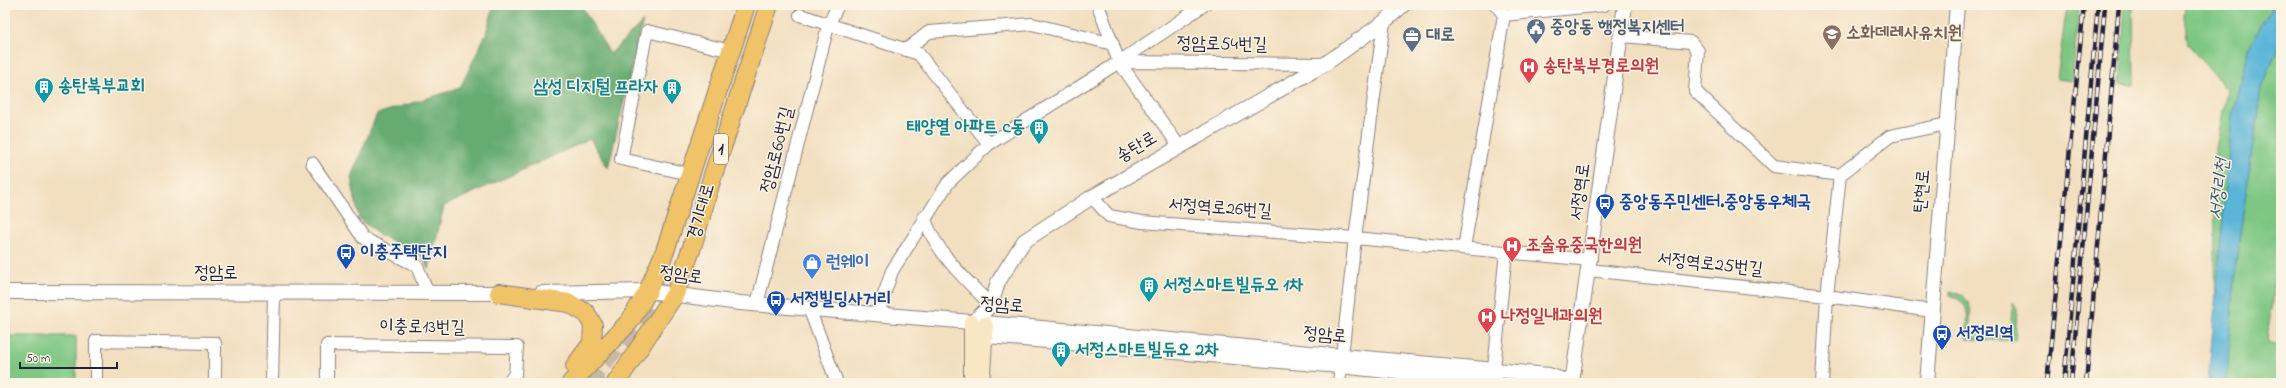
<svg xmlns="http://www.w3.org/2000/svg" width="2286" height="388" font-family="'Indie Flower','Poor Story',sans-serif">
	<rect width="100%" height="100%" fill="#fcf5e5"/>
	<filter id="ink" filterUnits="userSpaceOnUse"><feTurbulence type="fractalNoise" baseFrequency=".025" numOctaves="2"/><feDisplacementMap in="SourceGraphic" scale="8" xChannelSelector="R" yChannelSelector="G"/><feConvolveMatrix kernelMatrix="1 2 1 2 8 2 1 2 1" color-interpolation-filters="sRGB"/></filter>
	<filter id="wash" filterUnits="userSpaceOnUse"><feTurbulence type="fractalNoise" baseFrequency=".012" numOctaves="4" result="noise"/><feDisplacementMap in="SourceGraphic" scale="16" xChannelSelector="R" yChannelSelector="G"/><feGaussianBlur stdDeviation="0.9" result="paint"/><feColorMatrix in="noise" values="0 0 0 0 0 0 0 0 0 0 0 0 0 0 0 0 0 1.4 0 .05"/><feComposite in="paint" operator="in"/></filter>
	<g filter="url(#wash)">
		<rect width="100%" height="100%" fill="#f2dfc0"/>
		<path fill="#7ec783" stroke="#50745f" d="M2067,5H2079L2072,81L2057,79Z
			M2125,5H2133L2134,85L2120,84Z
			M2185,5H2281V168C2276,179 2282,202 2281,216C2279,258 2271,301 2267,343L2281,344V383H2214L2216,342L2214,159L2227,90L2188,45L2184,17Z
			M1950,291C1976,298 1970,311 1970,332L2009,336L2013,302L2017,308L2015,341L1966,339C1967,318 1973,304 1950,295Z
			M5,336H76V383H5Z
			M593,371H601L605,376L604,383H581Z"/>
		<path fill="#66ac71" stroke="#446756" d="M494,5H581L610,54L643,21L608,168L590,139L444,206L429,269L422,256L378,234L359,219L351,177L377,114L460,88L486,34Z"/>
		<path fill="#5ab5d8" stroke="#3e6c8a" d="M2273,5H2281V41L2261,89L2237,255L2226,383H2208L2232,116L2250,45Z"/>
	</g>
	<g filter="url(#ink)">
		<g fill="none" stroke-linecap="round" stroke-linejoin="round">
			<path stroke="#c8b9a5" stroke-width="18" stroke-dasharray="18 9" stroke-linecap="butt" d="M586,383L632,329L657,295L669,262"/>
			<g stroke="#8a807e" stroke-width="14">
				<path id="minor" d="M1098,5L1119,62
					M1496,5L1504,15
					M800,15L919,54L989,144
					M1622,36L1691,42L1698,51L1695,91L1774,166L1840,175L1890,136L1947,124
					M906,50L929,32L1032,24L1113,44
					M1179,146L1119,62L1325,64
					M312,163L363,238L417,266L428,294
					M690,174L621,159L647,31L731,51
					M1092,197L1109,216L1142,222L1355,238L1591,260
					M924,217C936,253 965,279 991,305
					M1464,248L1504,15L1604,5
					M1589,270L1827,296L1932,311
					M757,304L828,26L838,5
					M809,308L837,383
					M878,313L892,271L948,183L989,144L1119,62L1204,5
					M1493,378L1506,252
					M96,383V341L215,343V383
					M272,383L274,293
					M327,383V345L517,347L515,374L508,383
					M1339,383L1355,238L1384,22
					M1822,383L1827,296L1840,175"/>
			</g>
			<g stroke="#8a807e" stroke-width="16">
				<path id="tertiary" d="M5,292L509,293
					M541,293L648,291L740,303L1020,326L1549,375L1572,383
					M972,323L991,305L998,282L1024,241L1092,197L1325,64L1384,22L1403,5
					M975,335L1340,366L1497,383
					M1572,383L1625,5
					M1927,383L1957,5"/>
			</g>
			<g stroke="#8a807e" stroke-width="18">
				<path id="secondary" d="M972,323V383
					M982,373L985,325"/>
			</g>
			<g stroke="#8a807e" stroke-width="20">
				<path id="primary" d="M499,293L569,303L586,313L593,325L592,343L575,366
					M571,383L630,321L648,291L665,251L746,5
					M616,383L675,294L692,247L712,178L769,5"/>
			</g>
			<use href="#minor" stroke="#fff" stroke-width="12"/>
			<use href="#tertiary" stroke="#fff" stroke-width="14"/>
			<use href="#secondary" stroke="#f9e7c3" stroke-width="16"/>
			<use href="#primary" stroke="#f1c369" stroke-width="18"/>
			<g stroke="#22223b" stroke-width="4.5">
				<path id="rail" d="M2047,383L2084,5
					M2064,383L2098,5
					M2071,383L2105,5
					M2086,383L2119,5"/>
			</g>
			<use href="#rail" stroke="#fcf5e5" stroke-width="3" stroke-dasharray="9" stroke-linecap="butt"/>
		</g>
	</g>
	<defs>
		<g id="civic-pin" transform="scale(1)"><path d="M0 17L-7.5 6A9.5 9.5 0 1 1 7.5 6Z" fill="#5c6f8a" stroke="#fcf5e5"/><path d="M-.6-6.5H3V-4.5H.6V-3L4-1V1h2V6H-6V1h2V-1L-.6-3ZM-1.2 2.5V6h2.4V2.5Z" fill="#fff"/></g>
		<g id="school-pin" transform="scale(1)"><path d="M0 17L-7.5 6A9.5 9.5 0 1 1 7.5 6Z" fill="#8d6e63" stroke="#fcf5e5"/><path d="M0-5L7-2L0 1L-7-2ZM-4 1L0 2.5L4 1V4Q0 6-4 4Z" fill="#fff"/></g>
		<g id="office-pin" transform="scale(1)"><path d="M0 17L-7.5 6A9.5 9.5 0 1 1 7.5 6Z" fill="#5c6f8a" stroke="#fcf5e5"/><path d="M-6-3h4V-5.5h4V-3h4V5H-6ZM-1-4.5V-3h2v-1.5ZM-6 0V1H6V0Z" fill="#fff"/></g>
		<g id="hospital-pin" transform="scale(1)"><path d="M0 17L-7.5 6A9.5 9.5 0 1 1 7.5 6Z" fill="#e0444e" stroke="#fcf5e5"/><path d="M-5-5h3v3.5h4V-5h3V5h-3V1.5h-4V5h-3Z" fill="#fff"/></g>
		<g id="building-pin" transform="scale(1)"><path d="M0 17L-7.5 6A9.5 9.5 0 1 1 7.5 6Z" fill="#0f9aa8" stroke="#fcf5e5"/><path d="M-4-6H4V6H1V3H-1V6H-4ZM-2.5-4.3h1.7v1.8h-1.7ZM.8-4.3h1.7v1.8H.8ZM-2.5-1h1.7V.8h-1.7ZM.8-1h1.7V.8H.8Z" fill="#fff"/></g>
		<g id="bus-pin" transform="scale(1)"><path d="M0 17L-7.5 6A9.5 9.5 0 1 1 7.5 6Z" fill="#1a4fb4" stroke="#fcf5e5"/><path d="M-5-6H5V4H4V6H2V4H-2V6H-4V4H-5ZM-3.5-4V0h7V-4ZM-3.5 1.2v1.5H-2V1.2ZM2 1.2v1.5H3.5V1.2Z" fill="#fff"/></g>
		<g id="shop-pin" transform="scale(1)"><path d="M0 17L-7.5 6A9.5 9.5 0 1 1 7.5 6Z" fill="#3f7fe0" stroke="#fcf5e5"/><path d="M-5-2.5h2.3a2.7 3.5 0 0 1 5.4 0H5L5.5 6h-11ZM-1.5-2.5h3a1.5 2.3 0 0 0-3 0Z" fill="#fff"/></g>
	</defs>
	<g fill-rule="evenodd">
		<use href="#civic-pin" x="1536" y="28"/>
		<use href="#school-pin" x="1832" y="34"/>
		<use href="#office-pin" x="1412" y="36"/>
		<use href="#hospital-pin" x="1529" y="67"/>
		<use href="#building-pin" x="44" y="87"/>
		<use href="#building-pin" x="672" y="88"/>
		<use href="#building-pin" x="1039" y="128"/>
		<use href="#bus-pin" x="1605" y="203"/>
		<use href="#hospital-pin" x="1512" y="246"/>
		<use href="#bus-pin" x="346" y="253"/>
		<use href="#shop-pin" x="812" y="263"/>
		<use href="#building-pin" x="1149" y="286"/>
		<use href="#bus-pin" x="776" y="300"/>
		<use href="#hospital-pin" x="1487" y="317"/>
		<use href="#bus-pin" x="1942" y="334"/>
		<use href="#building-pin" x="1061" y="351"/>
	</g>
	<g text-anchor="middle" dominant-baseline="central" stroke-width="3" stroke-linejoin="round" paint-order="stroke">
		<rect fill="#fcf5e5" stroke="#63616e" stroke-width="1" x="714" y="134" width="14" height="30" rx="3"/>
		<g font-size="17" font-weight="bold" fill="#22223b">
			<text x="721" y="149">1</text>
		</g>
		<g font-size="18" font-weight="bold" fill="#4e5e75" stroke="#fcf5e5" text-anchor="start">
			<text x="1550" y="28">중앙동 행정복지센터</text>
			<text x="1426" y="36">대로</text>
		</g>
		<g font-size="18" font-weight="bold" fill="#785e54" stroke="#fcf5e5" text-anchor="start">
			<text x="1846" y="34">소화데레사유치원</text>
		</g>
		<g font-size="18" fill="#22223b" stroke="#fcf5e5">
			<text transform="translate(1222 45) rotate(1)">정암로54번길</text>
			<text transform="translate(1137 148) rotate(-30)">송탄로</text>
			<text transform="translate(778 150) rotate(-76)">정암로60번길</text>
			<text transform="translate(1923 191) rotate(-85)">탄현로</text>
			<text transform="translate(1581 192) rotate(-82)">서정역로</text>
			<text transform="translate(1220 209) rotate(4)">서정역로26번길</text>
			<text transform="translate(702 212) rotate(-74)">경기대로</text>
			<text transform="translate(1710 265) rotate(6)">서정역로25번길</text>
			<text x="216" y="274">정암로</text>
			<text transform="translate(681 276) rotate(8)">정암로</text>
			<text transform="translate(1002 306) rotate(4)">정암로</text>
			<text transform="translate(422 328) rotate(1)">이충로13번길</text>
			<text transform="translate(1325 336) rotate(5)">정암로</text>
		</g>
		<g font-size="18" font-weight="bold" fill="#be3a42" stroke="#fcf5e5" text-anchor="start">
			<text x="1543" y="67">송탄북부경로의원</text>
			<text x="1526" y="246">조술유중국한의원</text>
			<text x="1501" y="317">나정일내과의원</text>
		</g>
		<g font-size="18" font-weight="bold" fill="#0d838f" stroke="#fcf5e5" text-anchor="start">
			<text x="58" y="87">송탄북부교회</text>
			<text x="658" y="88" text-anchor="end">삼성 디지털 프라자</text>
			<text x="1025" y="128" text-anchor="end">태양열 아파트 c동</text>
			<text x="1163" y="286">서정스마트빌듀오 1차</text>
			<text x="1075" y="351">서정스마트빌듀오 2차</text>
		</g>
		<g font-size="18" font-weight="bold" fill="#164399" stroke="#fcf5e5" text-anchor="start">
			<text x="1619" y="203">중앙동주민센터.중앙동우체국</text>
			<text x="360" y="253">이충주택단지</text>
			<text x="790" y="300">서정빌딩사거리</text>
			<text x="1956" y="334">서정리역</text>
		</g>
		<g font-size="18" font-weight="bold" fill="#366cbe" stroke="#fcf5e5" text-anchor="start">
			<text x="826" y="263">런웨이</text>
		</g>
		<g font-size="19" font-style="italic" fill="#365572" stroke="#fcf5e5">
			<text transform="translate(2220 189) rotate(-83)">서정리천</text>
		</g>
	</g>
	<rect width="2286" height="388" fill="none" stroke="#fcf5e5" stroke-width="20"/>
	<path d="M20 362v6h97v-6" fill="none" stroke="#22223b" stroke-width="2"/>
	<text x="26" y="362" font-size="12" fill="#22223b" stroke="#fcf5e5" stroke-width="3" paint-order="stroke">50 m</text>
</svg>
